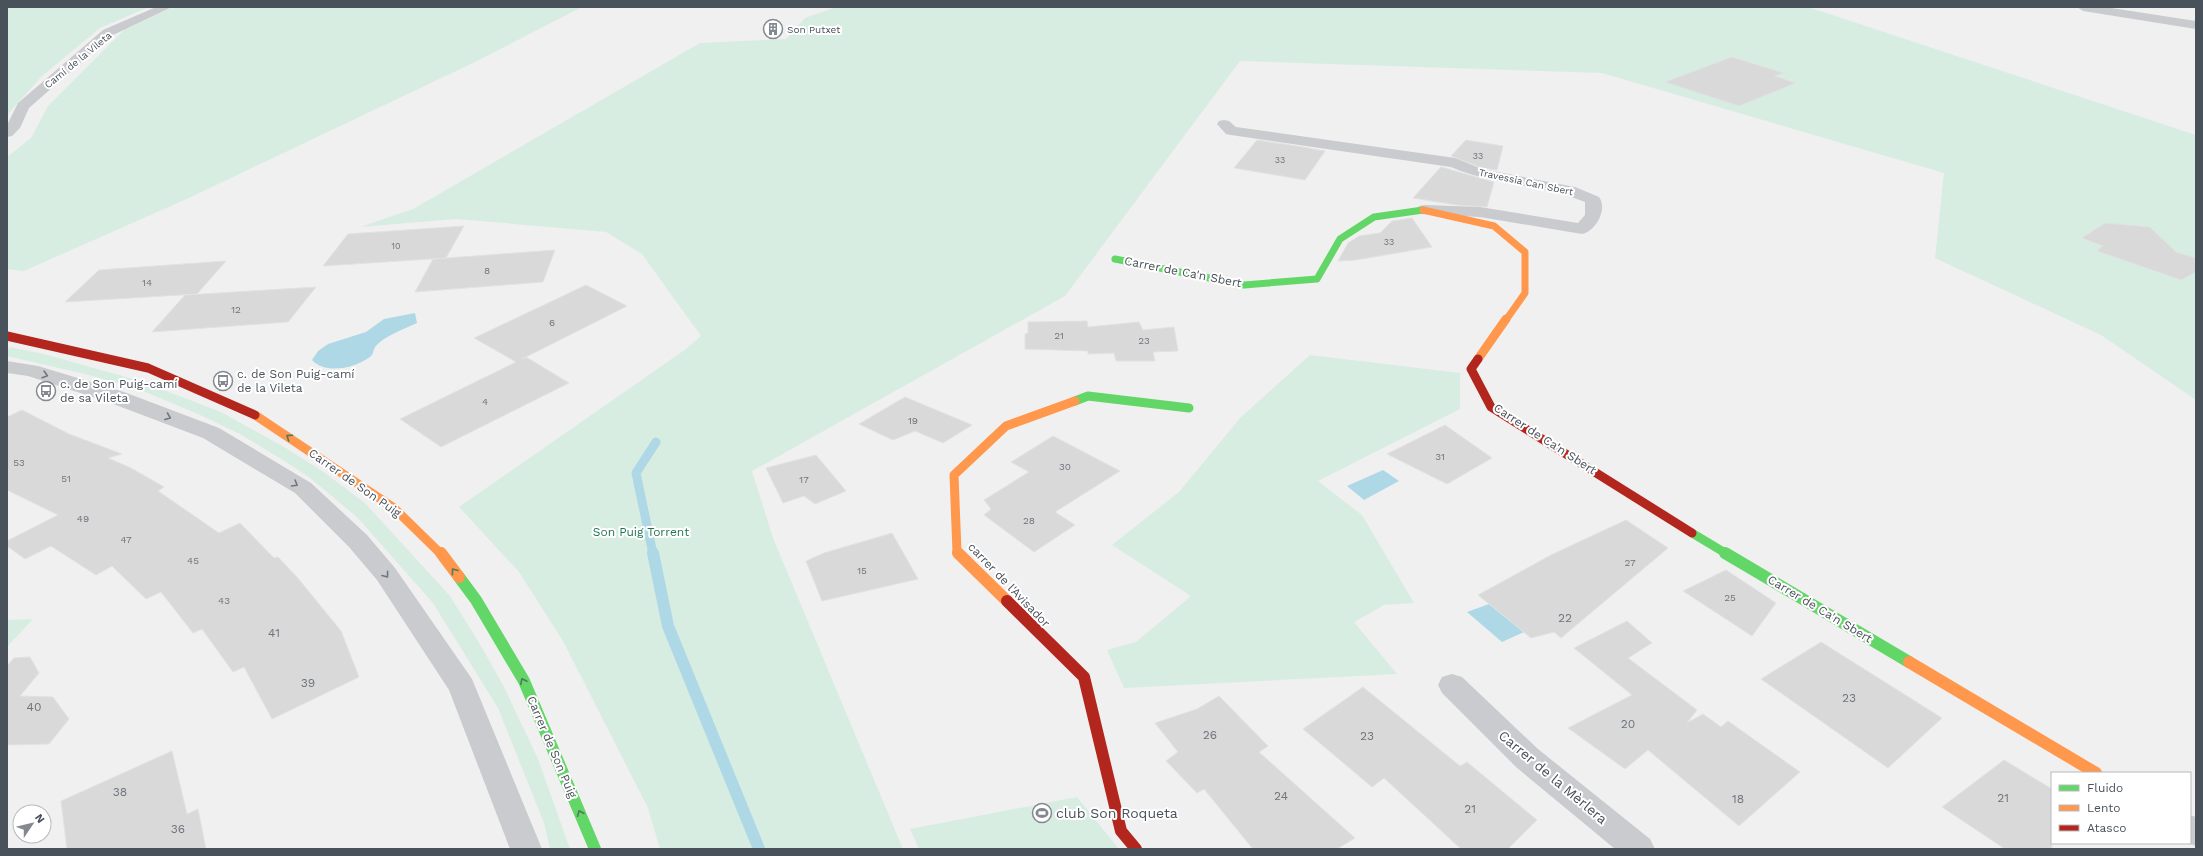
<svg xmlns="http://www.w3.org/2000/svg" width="2203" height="856" font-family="'Work Sans',sans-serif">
	<rect width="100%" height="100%" fill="#f0f0f0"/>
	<path fill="#d7ede1" d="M7,7H149L100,28L42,76L7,115Z
		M173,7H582L475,62L191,197L24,271L7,269V157L31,138L48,106L124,30Z
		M836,7H1808L2196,135V400L2101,335L1935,258L1944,173L1602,73L1240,61L1065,296L752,471L773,538L903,849H660L648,808L563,641L519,572L459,507L686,349L701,336L642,254L606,232L457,219L360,227L413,209L700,43L786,39L805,18Z
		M9,347L44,354L140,381L221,412L286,448L325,473L365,503L450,596L481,646L504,687L538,759L570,849H550L544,823L498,708L433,603L357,517L310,478L286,462L240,434L198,414L138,389L85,374L7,356Z
		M1310,355L1460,373V409L1318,481L1362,515L1414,603L1384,605L1354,622L1397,674L1124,688L1107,650L1136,642L1191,596L1112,545L1179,492L1240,418Z
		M33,619L7,647V620Z
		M1077,797L1119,849H919L910,829Z"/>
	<path fill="#afd8e7" d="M415,313L417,323C406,328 383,337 376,346C373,349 374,354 370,357C355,368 326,375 312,360L318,351L328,344L366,332L384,319Z
		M1383,470L1399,481L1364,500L1347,486Z
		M1489,604L1524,632L1502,642L1467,612Z"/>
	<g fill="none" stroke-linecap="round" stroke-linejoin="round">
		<path stroke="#afd8e7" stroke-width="9" d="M653,554L636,473L656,442"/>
		<path stroke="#afd8e7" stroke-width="12" d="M653,553L668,626L759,849"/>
	</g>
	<path fill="#d9d9da" stroke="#e1e2e3" d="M1732,57L1784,73L1775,76L1796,83L1739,106L1665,82Z
		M1257,140L1297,146L1325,151L1305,180L1234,168Z
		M1466,140L1503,146L1497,170L1482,168L1451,156Z
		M1441,167L1494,182L1487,207L1457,205L1413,198Z
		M1412,218L1432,247L1356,260L1338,261L1348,243L1359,236L1380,233L1392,221Z
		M2105,223L2150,227L2176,252L2196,258V272L2181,280L2097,251L2103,246L2082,238Z
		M464,226L446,258L323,266L348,234Z
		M555,250L543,282L415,292L433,259Z
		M226,261L197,294L65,302L99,270Z
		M586,285L627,306L522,359L526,357L569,383L441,447L400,419L516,362L474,338Z
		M316,287L288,322L152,332L185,295Z
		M1087,321L1088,327L1139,322L1143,330L1174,327L1178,351L1153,352L1155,361H1116L1114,353L1088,354V351L1025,349V334L1028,333V322Z
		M905,397L972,425L943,443L915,431L893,440L859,424Z
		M22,410L69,434L122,454L108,458L131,468L164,487L158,491L219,533L240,523L274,558L278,557L297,577L341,631L359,677L272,719L244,667L233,672L202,629L193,633L161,592L146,599L112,566L96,575L51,546L25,559L7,546V541L58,515L7,490V417Z
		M1445,425L1492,458L1447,484L1387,454Z
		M1053,436L1120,471L1055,512L1075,525L1034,552L984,515L991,509L984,500L1029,472L1011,462Z
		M816,455L846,491L815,504L804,496L783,503L766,468Z
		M1626,520L1668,548L1561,638L1554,632L1531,638L1478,595L1551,555Z
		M892,533L918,579L822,601L806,561L824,553Z
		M1726,570L1776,603L1752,636L1683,591Z
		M1627,621L1652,643L1628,658L1697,710L1687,723L1703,714L1721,727L1728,721L1800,772L1739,826L1648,750L1625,769L1568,728L1632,695L1574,648Z
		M1821,642L1942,718L1888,768L1761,679Z
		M30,657L39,673L20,696L53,697L69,719L49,744L7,745V666L14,658Z
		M1363,687L1460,766L1467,762L1537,820L1508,849H1461L1384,778L1372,787L1303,729Z
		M1219,696L1268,746L1259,752L1355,838L1337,849H1253L1204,789L1197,793L1166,761L1178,752L1155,723L1197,709Z
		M172,751L187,814L198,809L206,849H67L61,801Z
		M2004,760L2052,789V849H2005L1942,807Z"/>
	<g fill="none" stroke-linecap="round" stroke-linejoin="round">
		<path fill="#cacbce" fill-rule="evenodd" d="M156,7H172L111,36L29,108L20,128L12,136L7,137V125L18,103L103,30Z
			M2077,7H2105L2196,21V29L2083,11Z
			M1224,120L1229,121L1236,127L1455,158L1482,169L1575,187L1599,197C1608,209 1596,231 1582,234L1480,217L1419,214L1417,210L1419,206L1425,205L1480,207L1578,223L1585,215V202C1542,184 1494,186 1451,167L1231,135L1226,134L1217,124L1219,121Z
			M7,361L38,366L124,392L219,428L311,483L367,535L395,568L472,679L542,849H510L449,690L377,580L349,547L295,493L203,438L108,402L28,376L7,373Z
			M1452,674L1462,677L1538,749L1650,839L1655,849H1615L1516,767L1442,693L1438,685L1442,677Z
			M2190,815L2196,817V846L2188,843H2190Z"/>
		<path stroke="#63d668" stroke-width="7" d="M1115,259L1244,285L1317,279L1340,239L1374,217L1423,210"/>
		<path stroke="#63d668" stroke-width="9" d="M1075,401L1088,396L1189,408
			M1692,533L1727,554"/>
		<path stroke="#63d668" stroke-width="12" d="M1725,553L1909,662
			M459,577L476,600L524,681L595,849"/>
		<path stroke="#ff974d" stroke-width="7" d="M1423,210L1494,226L1525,252V293L1506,320"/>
		<path stroke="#ff974d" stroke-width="9" d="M1478,359L1506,319
			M255,415L394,508L441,554
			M959,554L957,552L954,475L1006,426L1075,401"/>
		<path stroke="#ff974d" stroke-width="12" d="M441,553L459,577
			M958,553L1007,601
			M1909,662L2096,773"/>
		<path stroke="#b3261e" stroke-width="9" d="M7,336L148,368L255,415
			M1478,359L1471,369L1491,407L1692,533"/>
		<path stroke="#b3261e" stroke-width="12" d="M1007,601L1084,677L1121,831L1136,849"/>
	</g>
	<defs><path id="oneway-chevron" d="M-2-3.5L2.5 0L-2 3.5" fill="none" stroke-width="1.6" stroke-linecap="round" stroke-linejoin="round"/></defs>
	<g stroke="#70767d">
		<use href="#oneway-chevron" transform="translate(45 375) rotate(17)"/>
		<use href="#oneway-chevron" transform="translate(168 417) rotate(21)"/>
		<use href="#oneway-chevron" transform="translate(295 484) rotate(31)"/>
		<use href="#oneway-chevron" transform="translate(386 575) rotate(53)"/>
	</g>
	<g stroke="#51795e">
		<use href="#oneway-chevron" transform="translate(289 437) rotate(-146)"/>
		<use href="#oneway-chevron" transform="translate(454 571) rotate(-127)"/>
		<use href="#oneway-chevron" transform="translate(523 681) rotate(-117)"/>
		<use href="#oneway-chevron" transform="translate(580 813) rotate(-113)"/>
	</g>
	<defs>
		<g id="building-ring" transform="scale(1)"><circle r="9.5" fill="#fff" stroke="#83898e" stroke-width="1.5"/><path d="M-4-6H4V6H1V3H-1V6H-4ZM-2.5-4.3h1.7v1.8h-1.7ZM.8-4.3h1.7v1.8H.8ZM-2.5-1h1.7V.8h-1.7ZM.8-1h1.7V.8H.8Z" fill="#83898e"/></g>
		<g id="bus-ring" transform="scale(1)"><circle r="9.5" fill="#fff" stroke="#83898e" stroke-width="1.5"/><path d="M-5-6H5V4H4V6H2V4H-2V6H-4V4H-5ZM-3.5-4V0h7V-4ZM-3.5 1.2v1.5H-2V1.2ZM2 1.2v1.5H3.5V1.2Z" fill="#83898e"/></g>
		<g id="stadium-ring" transform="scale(1)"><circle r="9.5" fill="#fff" stroke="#83898e" stroke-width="1.5"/><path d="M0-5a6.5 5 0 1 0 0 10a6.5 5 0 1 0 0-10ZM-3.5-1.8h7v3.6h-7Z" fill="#83898e"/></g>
	</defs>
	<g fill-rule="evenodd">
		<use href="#building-ring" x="773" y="29"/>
		<use href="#bus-ring" x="223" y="381"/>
		<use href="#bus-ring" x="46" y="391"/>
		<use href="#stadium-ring" x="1042" y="813"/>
	</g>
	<g text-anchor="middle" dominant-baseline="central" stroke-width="4" stroke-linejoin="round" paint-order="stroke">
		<g font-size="9" fill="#6e747b">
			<text x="1478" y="156">33</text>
			<text x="1280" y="160">33</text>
			<text x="1389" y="242">33</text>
			<text x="396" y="246">10</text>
		</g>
		<g font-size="10" fill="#49515a" stroke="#fff" text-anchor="start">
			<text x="787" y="29">Son Putxet</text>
		</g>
		<g font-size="10" fill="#49515a" stroke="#fff">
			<text transform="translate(78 60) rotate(-39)">Camí de la Vileta</text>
			<text transform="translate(1526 182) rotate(12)">Travessia Can Sbert</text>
		</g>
		<g font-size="10" fill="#6e747b">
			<text x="487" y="270">8</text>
			<text x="147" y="282">14</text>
			<text x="236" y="309">12</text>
			<text x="552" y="322">6</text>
			<text x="1059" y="335">21</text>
			<text x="1144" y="340">23</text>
			<text x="485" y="401">4</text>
			<text x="913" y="420">19</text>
			<text x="1440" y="456">31</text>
			<text x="19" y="462">53</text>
			<text x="1065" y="466">30</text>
			<text x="66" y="478">51</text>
			<text x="804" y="479">17</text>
			<text x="83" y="518">49</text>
			<text x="1029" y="520">28</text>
			<text x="126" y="539">47</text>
			<text x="193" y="560">45</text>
			<text x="1630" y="562">27</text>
			<text x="862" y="570">15</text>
			<text x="1730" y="597">25</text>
			<text x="224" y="600">43</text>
		</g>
		<g font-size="12" fill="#49515a" stroke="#fff">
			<text transform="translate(1183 272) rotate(11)">Carrer de Ca'n Sbert</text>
			<text transform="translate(1545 439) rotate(33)">Carrer de Ca'n Sbert</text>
			<text transform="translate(355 483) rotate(35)">Carrer de Son Puig</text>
			<text transform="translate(1009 585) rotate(46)">carrer de l'Avisador</text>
			<text transform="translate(1820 609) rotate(31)">Carrer de Ca'n Sbert</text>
			<text transform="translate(552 747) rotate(67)">Carrer de Son Puig</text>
		</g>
		<g font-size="12" fill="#49515a" stroke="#fff" text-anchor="start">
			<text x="237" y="374">c. de Son Puig-camí<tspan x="237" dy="14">de la Vileta</tspan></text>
			<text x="60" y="384">c. de Son Puig-camí<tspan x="60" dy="14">de sa Vileta</tspan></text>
		</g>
		<g font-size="12" fill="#207550" stroke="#fff">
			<text x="641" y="532">Son Puig Torrent</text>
		</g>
		<g font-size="12" fill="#6e747b">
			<text x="1565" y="618">22</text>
			<text x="274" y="633">41</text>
			<text x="308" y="683">39</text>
			<text x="1849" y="698">23</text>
			<text x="34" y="707">40</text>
			<text x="1628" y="724">20</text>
			<text x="1210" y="735">26</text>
			<text x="1367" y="736">23</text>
			<text x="120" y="792">38</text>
			<text x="1281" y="796">24</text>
			<text x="2003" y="798">21</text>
			<text x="1738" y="799">18</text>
			<text x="1470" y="809">21</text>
			<text x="178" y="829">36</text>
		</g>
		<g font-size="14" fill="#49515a" stroke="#fff">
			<text transform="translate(1553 777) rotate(40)">Carrer de la Mèrlera</text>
		</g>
		<g font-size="14" fill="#49515a" stroke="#fff" text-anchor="start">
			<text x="1056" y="813">club Son Roqueta</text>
		</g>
	</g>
	<rect width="2203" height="856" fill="none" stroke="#49515a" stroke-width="16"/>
	<rect x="2051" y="772" width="140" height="72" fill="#ffffff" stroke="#b6b9bd"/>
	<rect x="2059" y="785" width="20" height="6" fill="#63d668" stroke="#b6b9bd"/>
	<text x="2087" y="792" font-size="12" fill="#49515a">Fluido</text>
	<rect x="2059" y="805" width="20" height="6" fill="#ff974d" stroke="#b6b9bd"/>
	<text x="2087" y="812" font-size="12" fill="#49515a">Lento</text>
	<rect x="2059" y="825" width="20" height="6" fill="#b3261e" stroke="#b6b9bd"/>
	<text x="2087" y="832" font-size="12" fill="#49515a">Atasco</text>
	<g transform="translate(32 824) rotate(55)"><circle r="19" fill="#ffffff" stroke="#b6b9bd"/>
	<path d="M0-3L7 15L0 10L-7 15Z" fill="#83898e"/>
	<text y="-6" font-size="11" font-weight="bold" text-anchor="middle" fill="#49515a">N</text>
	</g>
</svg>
